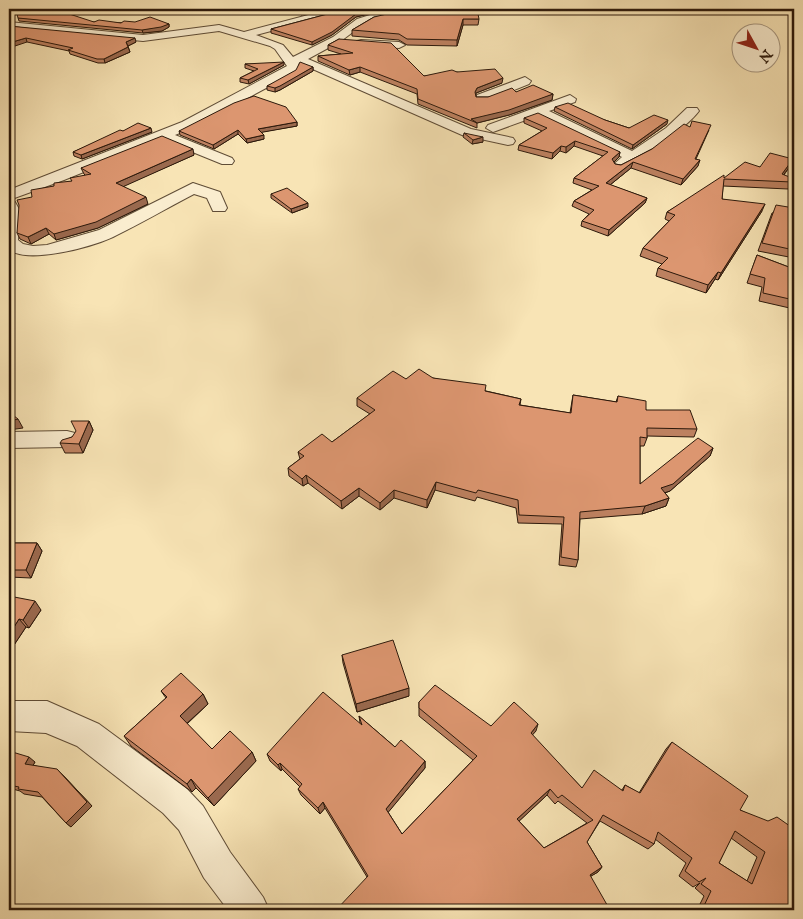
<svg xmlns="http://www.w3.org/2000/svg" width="803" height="919" font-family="'IM FELL English',serif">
	<rect width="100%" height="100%" fill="#f8e4b5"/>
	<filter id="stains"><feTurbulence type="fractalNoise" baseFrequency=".004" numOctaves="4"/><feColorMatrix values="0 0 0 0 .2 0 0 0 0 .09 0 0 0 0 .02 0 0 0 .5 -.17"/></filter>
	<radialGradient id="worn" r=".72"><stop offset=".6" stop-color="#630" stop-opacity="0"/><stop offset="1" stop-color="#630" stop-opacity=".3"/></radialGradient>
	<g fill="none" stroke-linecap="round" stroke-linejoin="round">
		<g stroke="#5f4c36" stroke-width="2">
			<path id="minor" d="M331,9H339L340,11L339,13L256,35L283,45L293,57L333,37L357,19L383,11L426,9L421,12L384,17L365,23L341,41L308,59L471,129L513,138L515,141L513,144L508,145L462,135L299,63L296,72L192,128L175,135L232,158L234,161L232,164H222L163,140L64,180L9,200V190L182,122L287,66L275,49L270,46L219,31L143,41L9,28V22L143,35L219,25L244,32Z
				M361,40L399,42L405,45L399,48L357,45L355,43L357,41Z
				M525,77L531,81L529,84L487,101H477L476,98L477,95Z
				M570,95L576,99L575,102L549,111L632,151L666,128L687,108H697L699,111C688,126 637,165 620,169L615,168L613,165L622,157L537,116L493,132L486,128L488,125Z
				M193,183L220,192L227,208L225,211H213L207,198L194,194C167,208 140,224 113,237C91,247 30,264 9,250V200L15,202L20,211L18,240L23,244L33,246L47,245L99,230Z
				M67,431L75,433L79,439L75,445L67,447L9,448V432Z
				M9,701H47L99,724L187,789L203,806L230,852L263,897L269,910H228L204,878L179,830L163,813L77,746L46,733L9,731Z"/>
		</g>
		<use href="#minor" fill="#faedcf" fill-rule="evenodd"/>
	</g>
	<path fill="#bd8160" stroke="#2c190b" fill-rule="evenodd" d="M340,9H389L356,17L332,35L312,45L271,33V29L339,11L340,10Z
		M374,17L479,19L478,25H463L457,46L407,45L399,40L352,36V30Z
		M18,18L94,22L169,24V27L162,31L143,33L19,21Z
		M9,26L136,42L128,46L130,52L105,63H98L70,54L69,51L27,42Z
		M339,39L424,76L457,72L502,83L476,93V97H488L516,92L553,94L552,100L509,115L477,123V128L418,104L417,94L360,72L350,75L318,61V56L341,54L328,50V45Z
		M245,64L284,65L249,84L240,82V78L254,71L245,68Z
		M313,67V71L280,90L275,92L267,90V86Z
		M555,107L605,120L629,128L667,124L632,149L554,111Z
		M524,118L620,152L619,157L614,162L615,164L621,165L652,149L690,127L709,130L696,159L698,166L681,185L631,168L610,185L647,198L645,203L608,236L581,226L582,221L589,214L572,206L574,201L592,190L573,183L574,178L603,156L574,146L566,153L560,151L552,159L518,150L519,145L542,131L524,123Z
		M297,122V126L261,132L264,139L247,143L238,134L214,149L180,135L179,131Z
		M123,131L152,132L82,159L74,156L73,152Z
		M464,133L483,142L472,144L463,137Z
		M194,155L123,186L148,204L98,228L56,240L49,234L31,244L20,239L17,233L32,197L54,186L72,181L85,175L84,174L81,168Z
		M793,159L790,166L784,175L792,182L788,189L723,186L722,199L762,211L718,280L715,279L706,293L656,276L658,268L662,264L640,256L643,248L669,221L665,219L667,212L724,178L760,167Z
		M271,194L308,207L292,213L271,198Z
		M794,208V258L758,251L772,213Z
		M757,255L794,269V309L759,301L762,287L747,283Z
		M433,378L486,391L521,399L520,405L570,413L573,395L616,402L618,396L646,410L697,429L694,437L647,436V438L644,446H640V484L713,448L710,456L670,491L665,493L669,498L666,506L642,514L580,519L578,560L576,567L559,565L562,524L518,523L516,508L477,497L475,501L435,490L427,508L394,498L380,510L359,496L342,509L308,483L303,486L289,476L288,468L300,459L298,452L332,442L370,414L357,406V398L406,379Z
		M89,421L93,430L83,453H65L60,443L72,437Z
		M9,543H37L42,551L31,578L9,577Z
		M9,596L41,610L29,628L26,627L10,651L9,650Z
		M342,655L409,696L357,712L343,663Z
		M161,691L203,694L208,704L187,724L212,749L252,752L256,761L214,806L196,788L192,792L131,746L124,736L166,698Z
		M419,702L491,726L536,731L532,735L582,788L622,790L625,785L639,793L666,749L672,742L740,810L793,836L792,910H697L704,896L695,888L700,883L693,887L679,876L686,863L655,839L654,844L648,849L600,821L587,842L602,867L598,872L591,876L367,877L325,808L320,814L301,795L298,789L300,787L282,769L281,771L270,761L267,754L360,723L359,716L395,747L425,761V768L388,812L402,834L473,760L419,716ZM547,795L555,804L558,801L587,823L544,848L519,821ZM731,838L757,857L747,881L719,863Z
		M9,752L35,762L33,765L62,774L92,806L71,827L66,823L42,797L24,794L20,791L9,788Z"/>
	<path fill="#9a694e" stroke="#2c190b" d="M311,9H325L301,15V11Z
		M376,9H389L356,17L332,35L312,45V42L356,14Z
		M463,19V25L457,46V40Z
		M169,24V27L162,31L143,33L142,30Z
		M26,38L27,42L9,48V43Z
		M135,38L136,42L128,46L126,42Z
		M128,47L130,52L105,63L104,59Z
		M284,62V65L249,84L248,80Z
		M313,67V71L280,90L275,92V88Z
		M360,67V72L350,75L349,70Z
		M503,78L502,83L476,93L474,97L475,92L477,88Z
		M553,94L552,100L509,115L477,123L471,119Z
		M668,120L667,124L632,149L633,145Z
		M297,122V126L258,133V129Z
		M151,128L152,132L82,159L81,155Z
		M238,130V134L214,149L213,145Z
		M264,135V139L247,143L246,139Z
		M483,137V142L472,144L473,140Z
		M575,141L574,146L566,153V147Z
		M561,146L560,151L552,159L553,153Z
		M193,149L194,155L118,189L116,183Z
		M620,152L619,157L611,165L612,159Z
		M793,159L790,166L779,181L782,174Z
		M700,160L698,166L681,185L683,179Z
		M633,162L631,168L605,189L606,183Z
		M146,197L148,204L98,228L56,240L54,234Z
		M647,198L645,203L608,236L609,230Z
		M308,203V207L292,213L291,209Z
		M765,204L762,211L718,280L721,273Z
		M46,228L49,234L31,244L28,237Z
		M718,272L715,279L706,293L708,285Z
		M18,419L23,428L9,430V421Z
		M89,421L93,430L83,453L79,444Z
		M713,448L710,456L670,491L658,495L661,488Z
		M306,475L308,483L303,486L302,479Z
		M436,482L435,490L427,508V500Z
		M359,488V496L342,509L341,501Z
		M394,490V498L380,510V503Z
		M669,498L666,506L642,514L645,506Z
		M37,543L42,551L31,578L26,570Z
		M35,601L41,610L29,628L23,620Z
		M19,619L26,627L10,651L9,649V635Z
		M409,688V696L357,712L356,704Z
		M203,694L208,704L185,725L180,716Z
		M538,724L536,731L528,740L531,733Z
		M252,752L256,761L214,806L208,798Z
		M29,757L35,762L31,769L25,764Z
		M425,761V768L386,815V809Z
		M280,763L282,769L281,771L278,765Z
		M57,769L92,806L71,827L66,823Z
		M191,779L196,788L192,792L187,784Z
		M550,789L547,795L515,825L517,819Z
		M323,802L325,808L320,814L318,808Z
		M602,867L598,872L586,879L590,875Z"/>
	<path fill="#dc9670" stroke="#2c190b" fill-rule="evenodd" d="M21,9H54L94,22L99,20L121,23L124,21L135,22L150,17L169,24L161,27L142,30L18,18L16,10Z
		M301,9H311L301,11Z
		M341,9H376L356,14L332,32L312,42L271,29L339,11Z
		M419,9H477L479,19H463L457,40L407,39L399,34L352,30L374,17L391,13Z
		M9,26L135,38L126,42L128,47L104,59H97L68,50L73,48L26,38L9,43Z
		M339,39L391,43L424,76L452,70L457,72L495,69L503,78L477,88L475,92L476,97H488L512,88L516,92L533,85L553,94L509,110L471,119L477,123L418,99L417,89L360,67L349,70L318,56L353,53L328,45Z
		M284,62L248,80L240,78L258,69L245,64Z
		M300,62L313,67L280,86L275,88L267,86L296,70Z
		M254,96L286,107L297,122L258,129L264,135L246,139L238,130L213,145L179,131L234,103Z
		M568,103L605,120L629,128L654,115L668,120L633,145L555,107Z
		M538,113L620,152L612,159L615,164L621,165L652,149L684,124L690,127L692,121L711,125L695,159L700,160L683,179L633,162L606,183L647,198L609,230L582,221L594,210L574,201L599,186L574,178L608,152L575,141L566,147L561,146L553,153L519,145L547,128L524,118Z
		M138,123L151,128L81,155L73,152L120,130L123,131Z
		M464,133L483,137L473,140Z
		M162,136L193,149L116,183L146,197L96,222L54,234L46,228L28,237L17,233L19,205L17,200L32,197L31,190L54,186V183L72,181L70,178L91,174L81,168Z
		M770,153L793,159L782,174L792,178V182L724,179L722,199L765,204L721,273L718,272L708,285L658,268L668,258L643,248L675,215L667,212L724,175V178L745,162L760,167Z
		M287,188L308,203L291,209L271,194Z
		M776,205L794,208V250L762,243Z
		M757,255L794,269V300L763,293L765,278L750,274Z
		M419,369L433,378L486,385L485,391L521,399L519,405L571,413L573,395L617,402L618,396L646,401V410H690L697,429L647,428V438L640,437V484L698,438L713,448L673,484L661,488L669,498L645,506L580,512L578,560L561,557L564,517L519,515L518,500L478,490L476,493L436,482L427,500L394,490L380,503L359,488L341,501L306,475L302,479L288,468L304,456L298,452L322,434L332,442L375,410L357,398L393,371L406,379Z
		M9,412L18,419L9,421Z
		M71,421H89L79,444L60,443L62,440L72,437L76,431Z
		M9,543H37L26,570H9Z
		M9,596L35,601L23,620L19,619L9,635Z
		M393,640L409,688L356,704L342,655Z
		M181,673L203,694L180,716L212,749L230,731L252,752L208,798L191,779L187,784L124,736L167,697L161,691Z
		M435,685L491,726L514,702L538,724L531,733L582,788L594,770L623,791L625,785L640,793L672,742L748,796L740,810L768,821L777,817L794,829V833L793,836L794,837V905L792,910H749L744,906L742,910H702L711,891L701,884L706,878L699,882L685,871L692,858L658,832L654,844L603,815L587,842L602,867L590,875L610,910H336L368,876L323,802L318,808L298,789L302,784L280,763L278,765L267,754L323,692L362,725L359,716L395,747L401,740L425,761L386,809L402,834L477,756L419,708V702ZM550,789L558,798L562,795L593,820L544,848L517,819ZM735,831L765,852L752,884L719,863Z
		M9,751L29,757L25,764L57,769L87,802L66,823L38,792L18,789L19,787L9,785Z"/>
	<rect width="803" height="919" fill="none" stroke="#f8e4b5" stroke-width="30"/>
	<rect x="10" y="10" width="783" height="899" fill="none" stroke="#2c190b" stroke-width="2.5"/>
	<rect x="15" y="15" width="773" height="889" fill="none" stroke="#2c190b"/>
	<g transform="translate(756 48) rotate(130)"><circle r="24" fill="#faedcf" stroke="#a89881"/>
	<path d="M0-4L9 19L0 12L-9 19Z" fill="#8f2418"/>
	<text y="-8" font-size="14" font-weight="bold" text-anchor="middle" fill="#2c190b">N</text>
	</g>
	<rect width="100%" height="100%" filter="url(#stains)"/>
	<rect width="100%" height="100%" fill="url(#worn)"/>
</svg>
